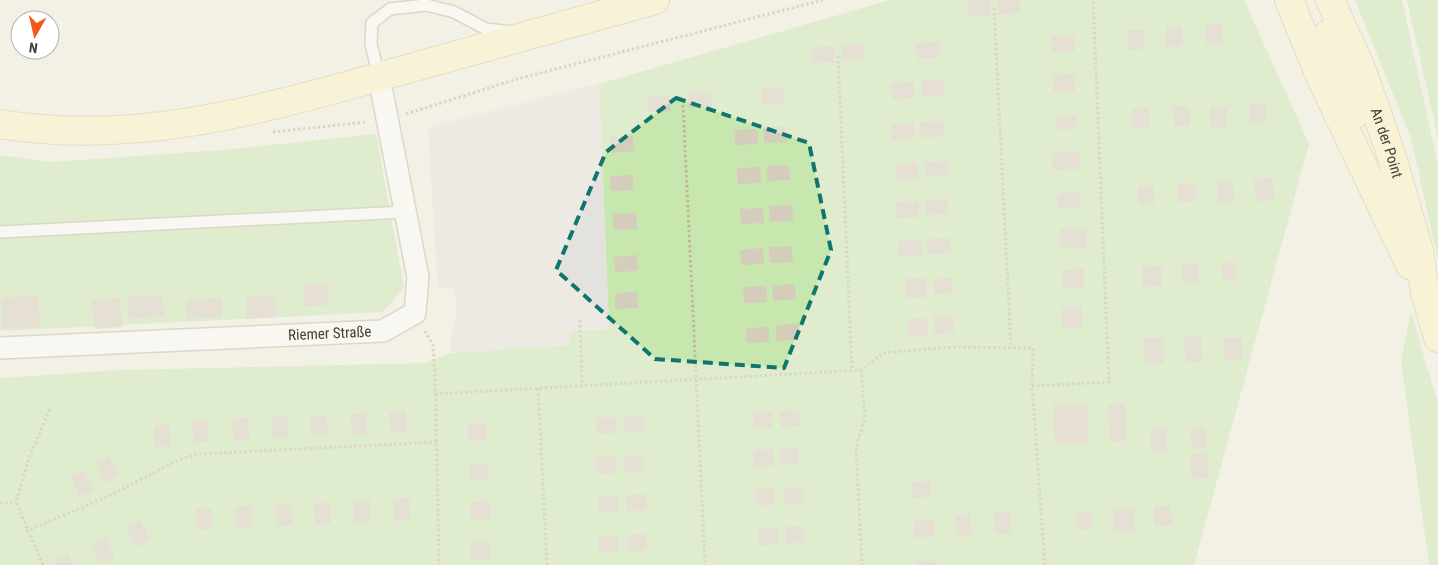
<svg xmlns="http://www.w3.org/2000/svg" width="1438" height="565" font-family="'Roboto Condensed',sans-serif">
	<rect width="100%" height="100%" fill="#f3f0e6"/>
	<path fill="#c7e7af" d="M890,0H1244L1309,144L1194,565H0V378L120,370L425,363L451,353L569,345V331L609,329L599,84Z
		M1355,0H1402L1438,166V259L1411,138Z
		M1407,0H1438V138Z
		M376,134L404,288L383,312L0,331V155L52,162L223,150Z
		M1411,312L1438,405V565H1429L1401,361Z"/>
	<path fill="#e4e2de" d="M599,84L609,329L570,331L569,345L451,353V336L457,312L454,288L438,289L428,127Z"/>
	<path fill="#d4cdbc" d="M990,0L991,15L968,16V1Z
		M997,0H1020V13L997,14Z
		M1206,24H1222V43L1206,44Z
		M1166,27H1182L1183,46L1166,47Z
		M1128,30H1144L1145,49L1128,50Z
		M1074,35L1075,51L1052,53L1051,36Z
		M939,42L940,57L917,59L916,43Z
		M864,44L865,59L842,60L841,45Z
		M835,46V62L813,63L812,47Z
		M1075,74V91L1053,92V75Z
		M944,80V95L921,97V81Z
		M914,82L915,98L892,99L891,83Z
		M784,88L785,103L762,104V89Z
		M712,92V107L689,108V93Z
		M670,96L671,111L648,112L647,97Z
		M1266,103V123L1250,124L1249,104Z
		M1173,106H1189L1190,126H1174Z
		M1210,107H1227V127H1211Z
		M1132,109H1149V128L1133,129Z
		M1056,115H1075L1076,129L1057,130Z
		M943,121L944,136L921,138L920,122Z
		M914,123V139L892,140L891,124Z
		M787,126V142L764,143V127Z
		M757,129L758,144L735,145L734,130Z
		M633,136L634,151L611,153L610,137Z
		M1079,152L1080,169L1052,170V153Z
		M948,161L949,176L926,177L925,162Z
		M918,163L919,178L896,180L895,164Z
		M789,165L790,180L767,181V166Z
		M760,167L761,183L738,184L737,168Z
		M633,175L634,190L611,191L610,176Z
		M1272,178L1275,200L1257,202L1254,180Z
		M1233,180L1234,202L1219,203L1218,181Z
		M1195,183L1196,201L1178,202L1177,184Z
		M1153,185L1155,203L1139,204L1137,186Z
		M1080,192L1081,208L1058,209L1057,194Z
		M948,199V214L926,215L925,200Z
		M919,201V217L896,218L895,202Z
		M792,205L793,221L770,222L769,206Z
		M763,208L764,223L741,224L740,209Z
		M636,213L637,229L614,230L613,214Z
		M1061,228L1087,229L1086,248L1060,247Z
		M950,238L951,253L928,254L927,239Z
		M921,240L922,255L899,257L898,241Z
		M792,246L793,262L770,263L769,247Z
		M763,248L764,264L741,265L740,250Z
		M637,255L638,271L615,272L614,257Z
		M1236,262L1237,280L1223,281L1222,263Z
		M1197,263L1198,283H1182L1181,264Z
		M1161,266L1162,286L1143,287L1142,267Z
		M1084,269V289H1063V270Z
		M926,278L927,297L906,298L905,279Z
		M952,278L953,293L934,294L933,279Z
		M327,283L329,305L304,306L303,284Z
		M795,284L796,299L773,301L772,285Z
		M766,286L767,302L744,303L743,287Z
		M637,292L638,308L615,309V293Z
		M162,295L164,316L129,319L128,297Z
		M275,295L277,317L247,319L246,297Z
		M38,296L40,327L3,329L1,298Z
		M120,298L122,327L95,329L92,300Z
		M221,298L222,317L187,319L186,300Z
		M1082,307V328H1062V308Z
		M953,315L954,332L935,334L934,316Z
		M927,318L928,336L908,337L907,319Z
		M799,324V340L776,341V325Z
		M769,327L770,342L747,343L746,328Z
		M1201,336L1202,362H1186L1184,337Z
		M1241,337L1243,359L1225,361L1223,339Z
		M1143,338H1163L1164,363L1145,364Z
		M1087,404L1089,443L1055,445L1053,405Z
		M1125,404L1126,441L1110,442L1108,405Z
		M405,410L407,432L391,433L389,412Z
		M799,410L800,426L781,427L780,411Z
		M772,411L773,427L753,428V412Z
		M366,413L367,434L352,436L350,414Z
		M326,415L328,437H312L310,416Z
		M643,415L644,431L625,433L624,417Z
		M287,416L289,437L273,438L271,417Z
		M615,417L616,433L596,434V418Z
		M248,418L249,440L234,441L232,419Z
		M208,420L209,441L194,443L192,421Z
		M486,423V440L468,441V424Z
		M169,424L171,446L155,447L154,426Z
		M1167,428V453L1151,452V429Z
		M1205,428L1207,447L1192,449L1190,429Z
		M798,447L799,463L780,465L779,448Z
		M773,449L774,466L754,467L753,450Z
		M1207,453L1209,477L1192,479L1190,455Z
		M643,455L644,471L624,472L623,456Z
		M109,456L119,476L105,483L95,463Z
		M615,456L616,473L596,474L595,457Z
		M469,463H488V480H470Z
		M84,470L94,489L80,496L70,476Z
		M930,481L931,497L912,498L911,482Z
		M803,487L804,504L784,505L783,489Z
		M774,488L775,504L756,506L755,489Z
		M646,494L647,510L627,511L626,495Z
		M618,496L619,512L599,513L598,497Z
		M409,498L410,520L395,521L393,499Z
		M370,500L371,522L355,523L354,502Z
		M490,501V519H471L470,502Z
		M330,502L331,524L316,525L314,504Z
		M291,503L292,525L277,526L275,505Z
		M251,505L253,527L237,528L236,507Z
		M1170,506L1172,525L1155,526L1154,507Z
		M211,508L213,529L197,530L196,509Z
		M1133,509L1134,531L1114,532L1113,510Z
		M1010,511L1011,533L996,534L994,513Z
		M1092,512L1093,529L1076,530L1075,513Z
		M970,514L972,536L957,537L955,516Z
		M140,520L150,540L136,547L126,527Z
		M934,520L935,536L915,538L914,521Z
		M804,526L805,542L786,543L785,527Z
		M778,528V544L759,546L758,529Z
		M646,534L647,550L628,552L627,535Z
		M618,536L619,552L599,553L598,537Z
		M105,537L115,557L100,564L91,544Z
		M470,541H490L491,559L471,560Z
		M68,554L74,565H56L54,561Z
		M936,560V565H917L916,561Z"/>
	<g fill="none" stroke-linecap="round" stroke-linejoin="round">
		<g stroke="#beb9a9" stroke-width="14">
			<path id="lane" d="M379,77L371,44L372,23L390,9L426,5L454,12L486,29L511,32
				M0,232L405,212"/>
		</g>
		<g stroke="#beb9a9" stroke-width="24">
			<g id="street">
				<path id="s1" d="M0,348L383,331L415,313L418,277L379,77"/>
			</g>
		</g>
		<g stroke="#d2c996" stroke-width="30">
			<g id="secondary">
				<path d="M1289,0L1320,76L1410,265"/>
				<path id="s2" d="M1330,0L1361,68L1390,151L1419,251L1425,292L1438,338"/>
				<path d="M1328,34L1355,114"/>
				<path d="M0,124C140,147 267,108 400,71C485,47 570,24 655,0"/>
			</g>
		</g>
		<path stroke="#c0b79a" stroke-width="3" stroke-dasharray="2.5 2.5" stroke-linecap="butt" d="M994,8L1011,348
			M838,56L852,370
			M683,105L705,565
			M406,114L517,79L823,0
			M273,132L366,122
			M580,320L582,386
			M425,331L433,345L435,376L439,565
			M861,370L865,418L856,447L862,565
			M1032,386L1109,382L1093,0
			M538,388L547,565
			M435,394L861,370L883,353L953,347L1033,348L1032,386L1045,565
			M0,503L16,502
			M26,531L107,497L178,460L199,454L437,442
			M43,565L16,502L29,458L51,406"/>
		<use href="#lane" stroke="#fff" stroke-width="11"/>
		<use href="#street" stroke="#fff" stroke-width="21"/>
		<use href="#secondary" stroke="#fef7c5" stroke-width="28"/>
	</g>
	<path d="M0 0H1438V565H0ZM676,98L809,143L831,250L784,368L655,359L556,270L606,152Z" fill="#f3f0e6" fill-opacity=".55" fill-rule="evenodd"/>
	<path fill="none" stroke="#0f766e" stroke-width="4" stroke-dasharray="10 6" stroke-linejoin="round" d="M676,98L809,143L831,250L784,368L655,359L556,270L606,152Z"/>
	<g text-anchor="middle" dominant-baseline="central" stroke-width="4.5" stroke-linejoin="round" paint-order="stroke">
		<g font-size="15" fill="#454135" stroke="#fff">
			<text stroke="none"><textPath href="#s2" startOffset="154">An der Point</textPath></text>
			<text stroke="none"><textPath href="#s1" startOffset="330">Riemer Straße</textPath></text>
		</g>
	</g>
	<g transform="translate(35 35) rotate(188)"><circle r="24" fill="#ffffff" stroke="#b5b3ae"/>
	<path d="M0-4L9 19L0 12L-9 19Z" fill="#f75519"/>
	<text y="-8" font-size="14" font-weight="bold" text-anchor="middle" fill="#454135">N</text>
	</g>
</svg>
